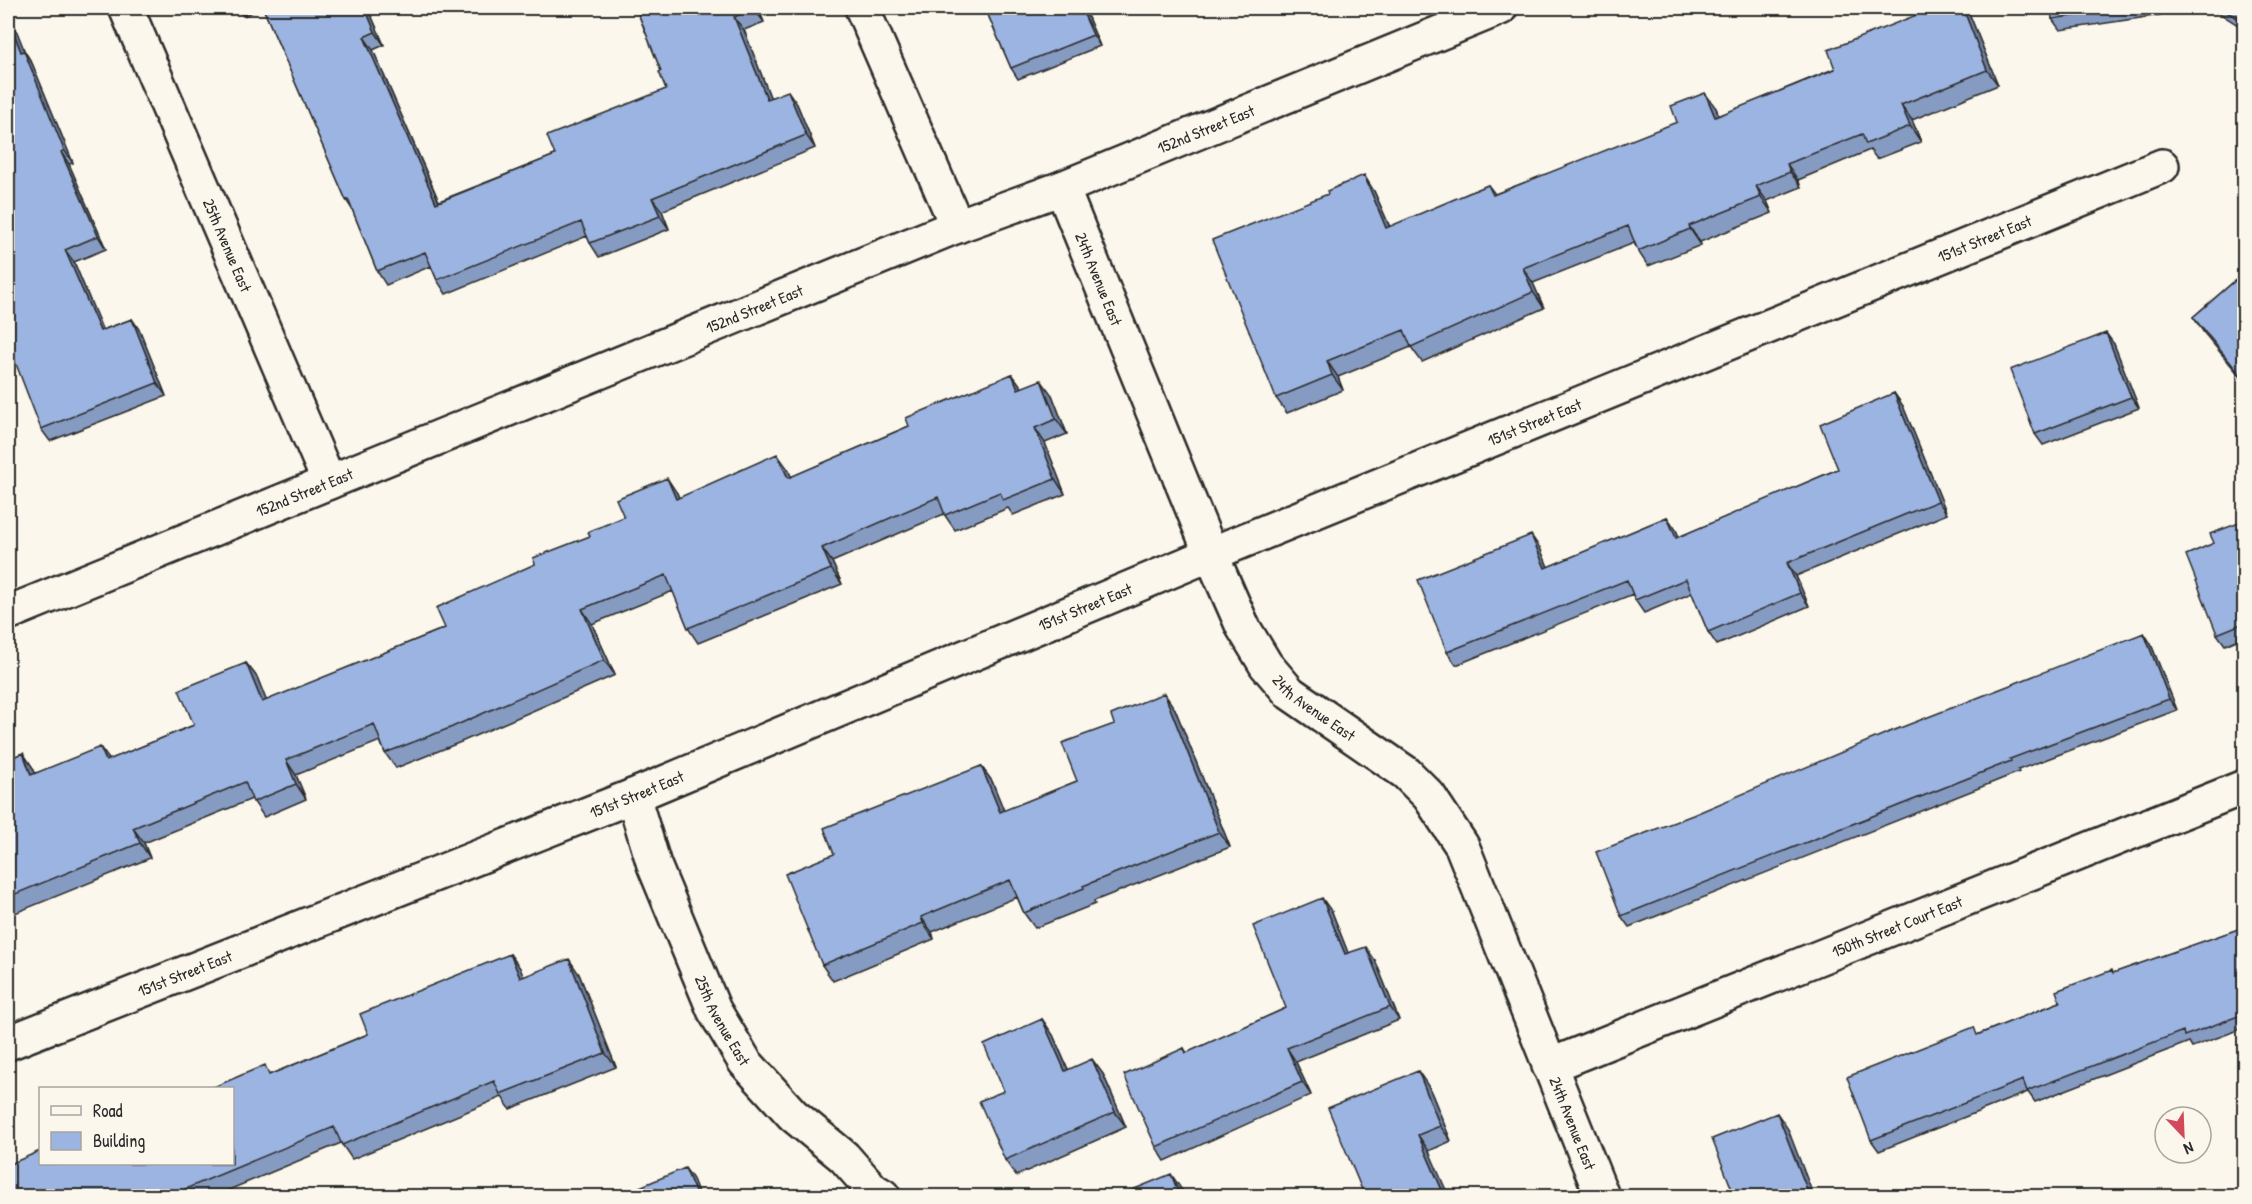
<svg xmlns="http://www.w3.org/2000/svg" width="2252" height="1204" font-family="'Patrick Hand',sans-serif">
	<rect width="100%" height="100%" fill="#fbf7ec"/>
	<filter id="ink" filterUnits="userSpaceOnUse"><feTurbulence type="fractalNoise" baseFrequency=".0167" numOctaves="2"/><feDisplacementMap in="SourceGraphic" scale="12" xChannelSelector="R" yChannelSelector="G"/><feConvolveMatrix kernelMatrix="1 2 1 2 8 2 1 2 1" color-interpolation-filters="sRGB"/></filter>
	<g filter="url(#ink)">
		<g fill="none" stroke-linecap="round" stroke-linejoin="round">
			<g stroke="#2b2b2b" stroke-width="38">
				<g id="minor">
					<path id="s1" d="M126,8L329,482"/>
					<path d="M862,8L957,226"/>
					<path id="s2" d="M1062,188L1211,554L1243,627L1266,665L1290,693L1406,773L1429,796L1462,846L1602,1196"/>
					<path id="s3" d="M633,796L654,865L714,1010L745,1062L793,1115L844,1157L873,1190L883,1196"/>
					<path id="s4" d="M8,1043L633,796L1211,554L2162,166"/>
					<path id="s5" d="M1549,1066L2244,787"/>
				</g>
			</g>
			<g stroke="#2b2b2b" stroke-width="38">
				<g id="major">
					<path id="s6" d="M8,613L957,226L1062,188L1500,8"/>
				</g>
			</g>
			<use href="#minor" stroke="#fbf7ec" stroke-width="33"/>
			<use href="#major" stroke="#fbf7ec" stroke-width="33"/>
		</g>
		<path fill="#869bc2" stroke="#2b2b2b" stroke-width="1.5" d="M237,8H262L243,16Z
			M263,8H368L384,45L373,50L439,201L555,155L666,89L661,71L636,8H758L764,22L744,30L770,97L797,104L815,148L662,211L669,229L599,257L590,243L587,236L446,294L437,280L431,266L386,285L377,271L352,209L346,200Z
			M985,8H1084L1100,46L1018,79L1011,68Z
			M2051,8H2159L2160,15L2060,30L2052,19Z
			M2215,8H2244V29L2219,13Z
			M1969,13L1998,85L1912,120L1921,142L1877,159L1870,150L1798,180L1801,187L1767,201L1772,213L1700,242L1701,245L1648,266L1638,251L1634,243L1533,283L1544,308L1422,362L1411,347L1338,377L1343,390L1287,413L1276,398L1374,191L1390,227L1488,185L1495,194L1716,108L1719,116Z
			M25,52L32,63L73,163L69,164L106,249L74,262L102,330L132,319L140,331L166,396L50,441L41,429Z
			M2244,273V381L2204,333L2193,317Z
			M2114,344L2139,408L2043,445L2035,434Z
			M1012,374L1022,388L1052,395L1067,434L1045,443L1065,494L1013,515L1008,508L955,530L944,514L832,562L842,584L698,643L688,628L673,591L592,624L615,675L461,742L396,768L385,753L380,741L296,775L306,799L264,817L252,799L144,843L150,858L8,916V759L23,753L33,768L35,773L109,760L194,725L246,663L257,677L266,701L445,628L535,564L590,536L624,517L677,493L679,498L788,469L791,477L909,426Z
			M1894,393L1903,406L1947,514L1796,576L1809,606L1717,645L1708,632L1692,593L1644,613L1635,600L1633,594L1456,665L1447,652L1540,548L1548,567L1667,517L1676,530L1679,537L1838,469Z
			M2244,521V637L2225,645L2217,634L2214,543Z
			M2144,633L2151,644L2177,710L2018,770L2019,772L1629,927L1621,916Z
			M1175,709L1230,847L1094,901L1095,904L1035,928L1024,913L1017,897L932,932L934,939L833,981L822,965L834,854L981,766L992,781L1004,811L1077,781Z
			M1332,912L1348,953L1375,960L1399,1020L1296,1062L1311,1095L1165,1161L1156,1147L1184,1048L1187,1053L1286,1008Z
			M2244,927V1028L2192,1047L2189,1042L2035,1102L2028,1092L1879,1151L1871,1140L1979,1034L2060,1002L2114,973Z
			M510,954L520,968L523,977L579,974L616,1067L510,1109L502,1097L352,1159L341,1143L212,1197H8L40,1164L271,1074L368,1034Z
			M1042,1019L1053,1035L1068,1069L1103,1074L1126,1127L1016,1176L1005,1160L1004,1091Z
			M1429,1087L1451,1141L1429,1151L1365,1197Z"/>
		<path fill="#6d7e9e" stroke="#2b2b2b" stroke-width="1.5" d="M365,8H368L384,45L375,32Z
			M754,8H758L764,22L754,9Z
			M1081,8H1084L1100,46L1093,35Z
			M1963,8H1966L1969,13L1998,85L1987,70Z
			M2155,8H2159L2160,15Z
			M8,9L25,52L32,63L73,163L64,150L21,52L8,18Z
			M734,17L744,30L776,112L767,99Z
			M364,37L373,50L445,216L436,203Z
			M788,91L797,104L815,148L806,135Z
			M1705,93L1716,108L1726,133L1715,117Z
			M1901,105L1912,120L1921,142L1910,126Z
			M61,152L69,164L106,249L98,236Z
			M1787,164L1798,180L1801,187L1790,172Z
			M1364,175L1374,191L1397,244L1386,228Z
			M1756,186L1767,201L1772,213L1761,197Z
			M652,198L662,211L669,229L660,216Z
			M1689,226L1700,242L1701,245L1690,229Z
			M65,250L74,262L108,343L100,331Z
			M1523,268L1533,283L1544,308L1533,292Z
			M132,319L140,331L166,396L157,383Z
			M2106,333L2114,344L2139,408L2131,397Z
			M1327,361L1338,377L1343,390L1332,375Z
			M1012,374L1023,389H1018Z
			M1041,380L1052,395L1067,434L1056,419Z
			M1894,393L1903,406L1947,514L1938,501Z
			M1035,428L1045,443L1065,494L1055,479Z
			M777,454L788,469L798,493L788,478Z
			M667,478L677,493L686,514L676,499Z
			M1667,517L1676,530L1685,551L1676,538Z
			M1531,535L1540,548L1554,581L1545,568Z
			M822,548L832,562L842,584L831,569Z
			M1787,563L1796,576L1809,606L1800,593Z
			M582,609L592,624L615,675L604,660Z
			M2144,633L2151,644L2177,710L2169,699Z
			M246,663L257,677L273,717L262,702Z
			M1164,693L1175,709L1230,847L1219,832Z
			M100,747L111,762L106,761Z
			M23,753L33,768L42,790L31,775Z
			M286,760L296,775L306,799L296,784Z
			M981,766L992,781L1011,828L1000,812Z
			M133,828L144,843L150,858L140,843Z
			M1322,898L1332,912L1354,968L1345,954Z
			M921,917L932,932L934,939L923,923Z
			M1366,947L1375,960L1399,1020L1390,1007Z
			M510,954L520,968L530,993L520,978Z
			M569,959L579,974L616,1067L605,1053Z
			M1042,1019L1053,1035L1075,1086L1065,1071Z
			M1287,1048L1296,1062L1311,1095L1302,1082Z
			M1092,1059L1103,1074L1126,1127L1115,1112Z
			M1418,1071L1429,1087L1451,1141L1440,1126Z
			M1777,1113L1788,1129L1814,1197H1810Z
			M1418,1135L1429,1151L1449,1197H1445Z
			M685,1168L693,1179L700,1197H697Z
			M1171,1174L1182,1190L1185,1197H1180Z"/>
		<path fill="#9cb4e1" stroke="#2b2b2b" stroke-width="1.5" d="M263,8H365L375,32L364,37L436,203L555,155L547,136L666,89L659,72L661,71L636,8H754V9L734,17L767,99L788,91L806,135L652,198L660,216L590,243L581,222L437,280L425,252L377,271L348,199L346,200Z
			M985,8H1081L1093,35L1011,68Z
			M1934,8H1963L1987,70L1901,105L1910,126L1866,144L1862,134L1787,164L1790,172L1756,186L1761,197L1689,226L1690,229L1638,251L1628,226L1523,268L1533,292L1411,347L1404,330L1327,361L1332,375L1276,398L1212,240L1328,194L1327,191L1364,175L1386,228L1488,185L1493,195L1677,122L1671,106L1705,93L1715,117L1835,69L1828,50Z
			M2051,8H2130L2052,19Z
			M2220,8H2244V22Z
			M8,18L21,52L24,51L64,150L61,152L98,236L65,250L100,331L132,319L157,383L41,429L8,343Z
			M2244,273V379L2193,317Z
			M2106,333L2131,397L2035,434L2010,370Z
			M1012,374L1018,389L1041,380L1056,419L1035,428L1055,479L1003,500L1000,492L945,515L938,497L822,548L831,569L688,628L666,575L582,609L604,660L450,728L385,753L374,724L286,760L296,784L253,802L245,782L133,828L140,843L8,897V759L23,753L31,775L100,747L106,761L194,725L179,690L246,663L262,702L445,628L436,608L535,564L533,558L590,536L588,532L624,517L616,499L667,478L676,499L777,454L788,478L909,426L906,418Z
			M1894,393L1938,501L1787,563L1800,593L1708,632L1686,579L1635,600L1627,580L1447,652L1418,580L1531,535L1545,568L1667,517L1676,538L1838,469L1820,424Z
			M2244,521V623L2217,634L2186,555L2214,543L2210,534Z
			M2144,633L2169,699L2010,759L2011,761L1621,916L1596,852L1693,815L1887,733Z
			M1164,693L1219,832L1083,886L1084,888L1024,913L1010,880L921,917L923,923L822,965L785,874L834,854L824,828L981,766L1000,812L1077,781L1062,743L1114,724L1111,715Z
			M1322,898L1345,954L1366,947L1390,1007L1287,1048L1302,1082L1156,1147L1124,1075L1184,1048L1186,1053L1286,1008L1253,926Z
			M2244,927V1014L2184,1036L2183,1031L2027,1091L2023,1080L1871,1140L1847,1077L1974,1027L1977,1035L2060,1002L2056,991L2112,970L2113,973Z
			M510,954L520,978L569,959L605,1053L500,1094L494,1081L342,1145L334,1127L166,1197L163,1196L161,1197H8V1165L40,1151V1164H232V1089H209L265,1065L269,1075L368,1034L360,1014Z
			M1042,1019L1065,1071L1092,1059L1115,1112L1005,1160L979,1101L1004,1091L984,1045Z
			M1418,1071L1440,1126L1418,1135L1445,1197H1365L1328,1108Z
			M1777,1113L1810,1197H1735L1712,1139Z
			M685,1168L697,1197H624L623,1194Z
			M1171,1174L1180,1197H1115Z"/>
	</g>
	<g text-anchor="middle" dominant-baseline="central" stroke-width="6" stroke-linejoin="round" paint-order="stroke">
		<g font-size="16" fill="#2b2b2b" stroke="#fbf7ec">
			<text stroke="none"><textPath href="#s6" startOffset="1292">152nd Street East</textPath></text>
			<text stroke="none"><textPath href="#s4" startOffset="2134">151st Street East</textPath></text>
			<text stroke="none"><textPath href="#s1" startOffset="258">25th Avenue East</textPath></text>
			<text stroke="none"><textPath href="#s2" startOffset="98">24th Avenue East</textPath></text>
			<text stroke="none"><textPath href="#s6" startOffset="806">152nd Street East</textPath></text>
			<text stroke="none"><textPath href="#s4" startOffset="1648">151st Street East</textPath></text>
			<text stroke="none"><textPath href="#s6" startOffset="320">152nd Street East</textPath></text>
			<text stroke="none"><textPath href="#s4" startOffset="1162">151st Street East</textPath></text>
			<text stroke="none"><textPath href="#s2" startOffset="584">24th Avenue East</textPath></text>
			<text stroke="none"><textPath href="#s4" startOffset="676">151st Street East</textPath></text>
			<text stroke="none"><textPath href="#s5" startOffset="375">150th Street Court East</textPath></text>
			<text stroke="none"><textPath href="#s4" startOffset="190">151st Street East</textPath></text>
			<text stroke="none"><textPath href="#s3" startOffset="242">25th Avenue East</textPath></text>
			<text stroke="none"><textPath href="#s2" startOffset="1088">24th Avenue East</textPath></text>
		</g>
	</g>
	<rect width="2252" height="1204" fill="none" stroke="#fbf7ec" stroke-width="30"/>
	<rect x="15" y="15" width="2222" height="1174" fill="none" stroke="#2b2b2b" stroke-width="2" filter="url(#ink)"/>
	<rect x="39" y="1087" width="195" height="78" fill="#fbf7ec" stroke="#a8a59f" stroke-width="1.5"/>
	<rect x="51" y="1106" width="30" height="9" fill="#fbf7ec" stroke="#a8a59f" stroke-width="1.5"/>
	<text x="93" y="1117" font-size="18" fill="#2b2b2b">Road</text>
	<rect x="51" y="1132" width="30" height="18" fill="#9cb4e1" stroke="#a8a59f" stroke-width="1.5"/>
	<text x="93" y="1147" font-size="18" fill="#2b2b2b">Building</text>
	<g transform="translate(2183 1135) rotate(157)"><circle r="28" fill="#fbf7ec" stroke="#a8a59f" stroke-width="1.5"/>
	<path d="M0-4.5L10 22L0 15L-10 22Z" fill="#d1495b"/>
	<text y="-9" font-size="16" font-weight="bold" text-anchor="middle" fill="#2b2b2b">N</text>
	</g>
</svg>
